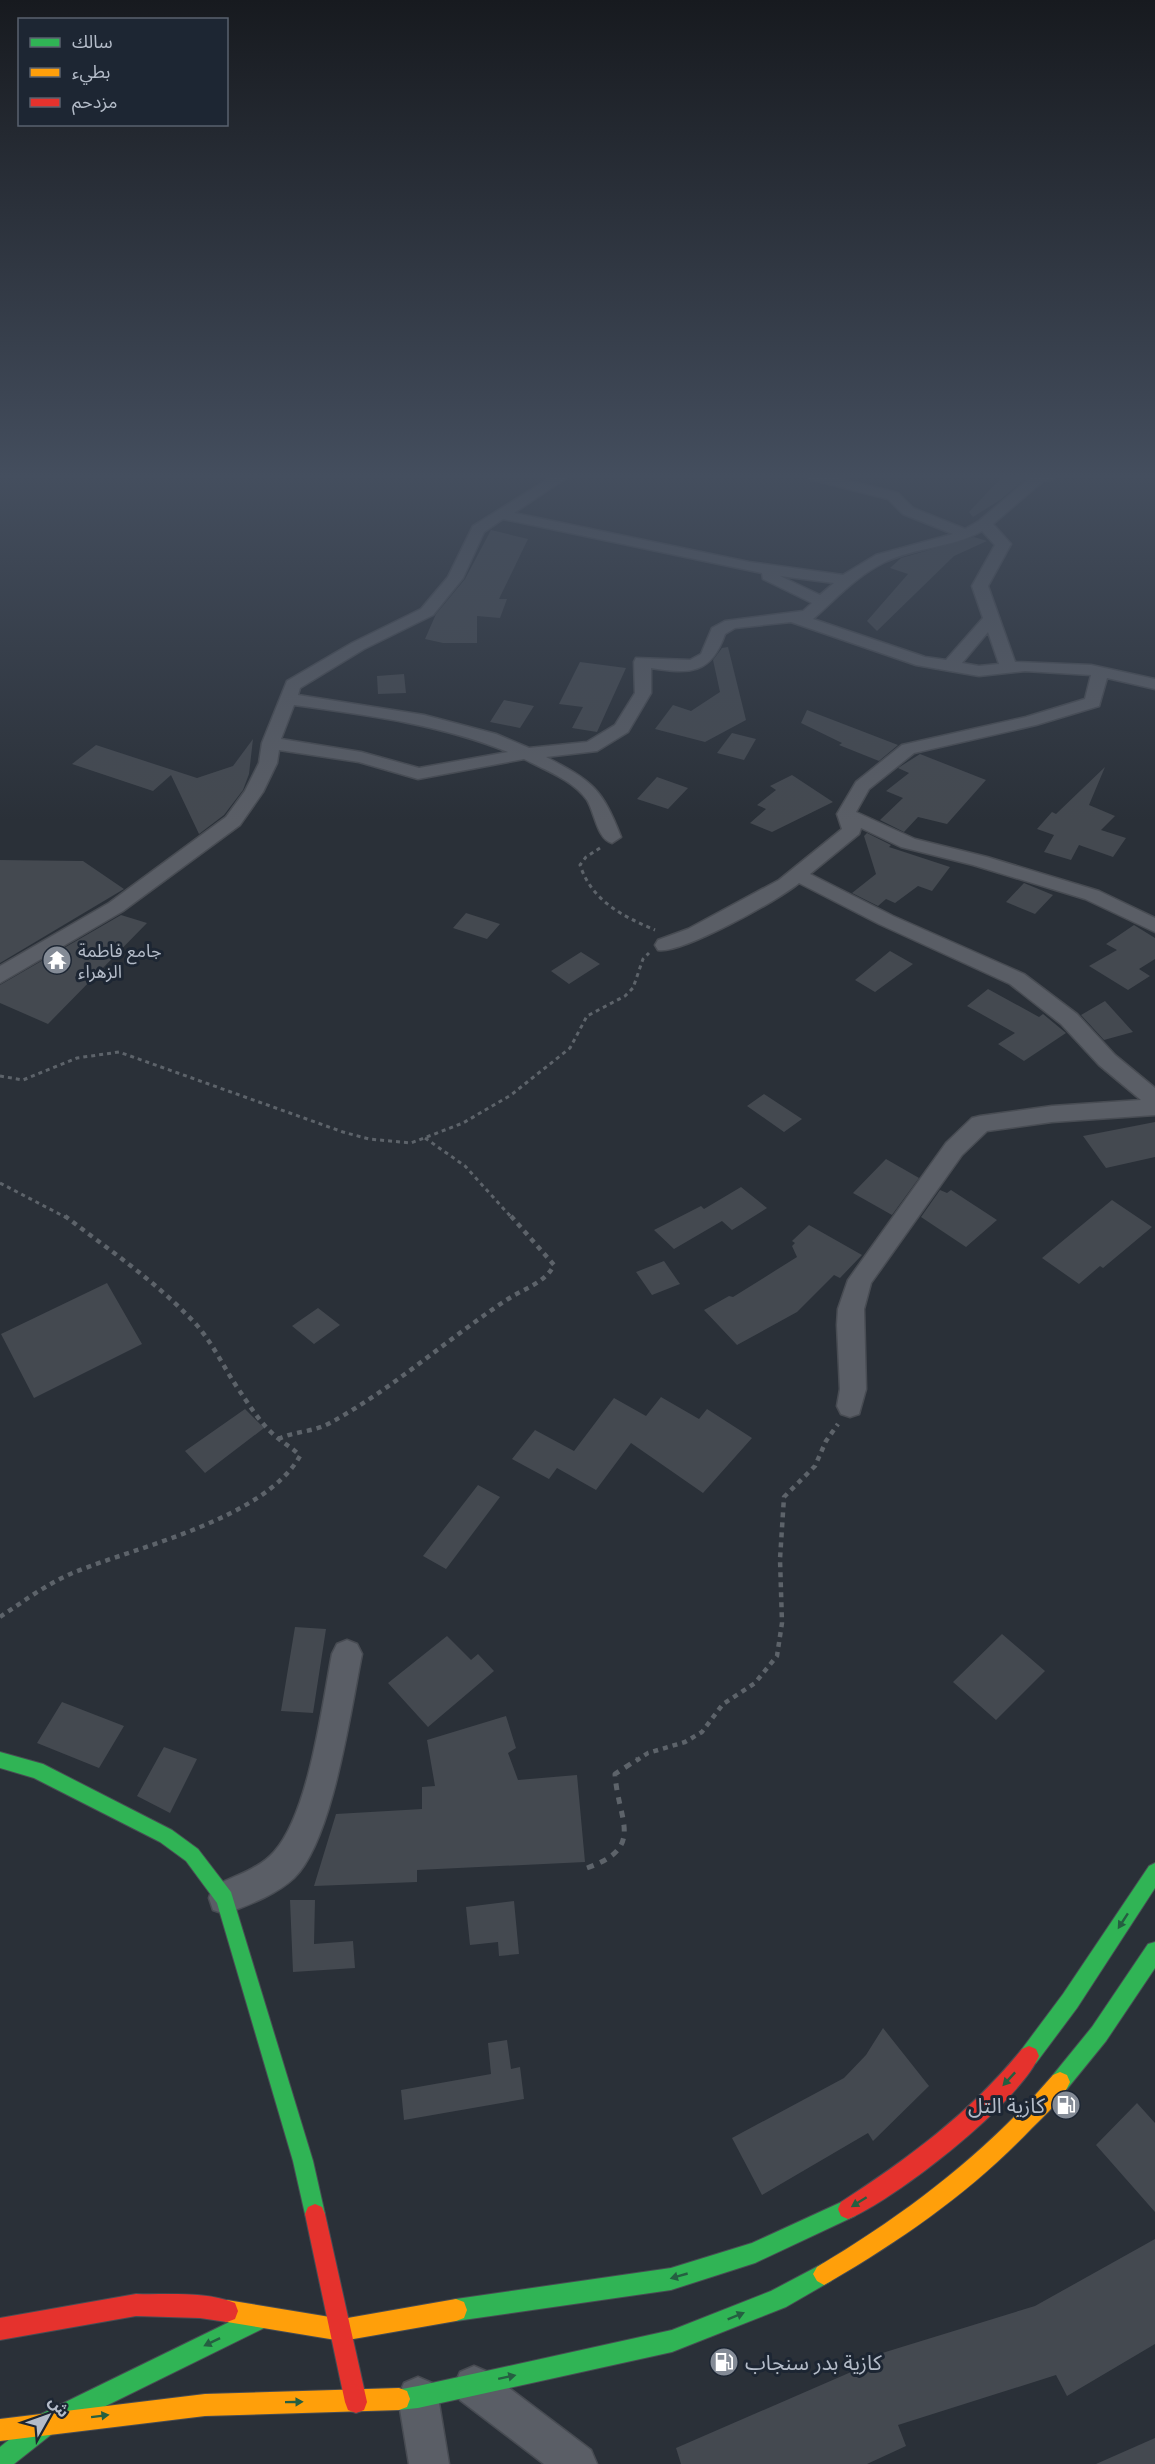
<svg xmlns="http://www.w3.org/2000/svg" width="1155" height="2464" font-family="'IBM Plex Sans','Noto Sans Arabic',sans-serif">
	<rect width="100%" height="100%" fill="#2a3038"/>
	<path fill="#444950" d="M1003,476H1029L1000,500L973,517L969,512Z
		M491,530L528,539L499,599H507L500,618L477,616V643H443L425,639L436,614L465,579Z
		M974,537L987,541L954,556L877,631L867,621L908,574L890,568L901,558Z
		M728,647L746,720L705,742L655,729L673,705L691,711L720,692L713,660L722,648Z
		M580,662L626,668L597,732L572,728L583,707L559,704Z
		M404,674L406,693L378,694L377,676Z
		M504,700L534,706L520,728L490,722Z
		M807,710L898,745L879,761L839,745L842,743L801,723Z
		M732,733L756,739L744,760L717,753Z
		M253,739L249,774L243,790L224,815L199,834L171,775L153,791L72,764L96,745L197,778L233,766Z
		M920,754L986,780L947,824L918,817L904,832L880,820L903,798L886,791L909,773L898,768Z
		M1105,767L1089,805L1115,816L1101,830L1126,838L1113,857L1079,845L1071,860L1044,852L1054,835L1037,829L1052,812L1056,814Z
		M792,775L833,802L772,832L750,823L766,809L757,805L776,790L770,786Z
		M657,777L688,788L668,809L637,799Z
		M867,833L891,845L889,847L950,867L932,891L918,886L895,903L886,899L878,906L852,893L876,874L864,836Z
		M0,860L83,861L124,889L0,963Z
		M1024,883L1053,895L1035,914L1006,902Z
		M466,913L500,924L487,939L453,928Z
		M121,915L147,923L48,1024L0,1003V985Z
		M1134,925L1155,938V959L1139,969L1150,976L1128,990L1089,966L1117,950L1106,944Z
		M890,951L913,964L875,992L855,980Z
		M581,952L600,964L569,984L551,971Z
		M988,989L1039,1017L1043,1014L1066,1033L1024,1061L998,1044L1015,1033L967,1006Z
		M1105,1001L1133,1032L1104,1040L1081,1015Z
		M764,1094L802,1119L784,1132L747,1106Z
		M1155,1122V1157L1106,1168L1083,1136Z
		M886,1159L919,1178L892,1215L853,1193Z
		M741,1187L767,1208L732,1230L722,1221L674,1249L654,1230L701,1206L704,1209Z
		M940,1190L947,1193L951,1190L997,1220L966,1247L921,1217Z
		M1112,1200L1152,1227L1103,1268L1100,1266L1079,1284L1042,1258Z
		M809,1225L862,1255L840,1278L834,1275L797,1312L737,1345L704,1310L729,1296L733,1297L797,1257L792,1246L795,1243L792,1241Z
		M664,1261L680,1284L652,1295L636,1272Z
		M107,1283L142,1344L34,1398L1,1334Z
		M318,1308L340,1325L314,1344L292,1326Z
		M661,1397L699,1419L707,1409L752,1438L703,1493L631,1443L596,1490L557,1468L549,1479L512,1459L535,1430L574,1451L614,1398L646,1416Z
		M245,1409L264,1428L205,1473L185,1451Z
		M478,1485L500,1497L446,1569L423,1556Z
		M295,1627L326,1629L313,1713L281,1711Z
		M1002,1634L1045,1671L996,1720L953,1682Z
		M447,1636L471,1660L478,1654L494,1671L428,1727L388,1683Z
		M62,1702L124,1726L99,1768L37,1743Z
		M506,1716L516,1748L508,1753L518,1780L577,1775L585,1862L417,1870V1882L314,1886L336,1814L422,1809V1787L435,1786L427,1740Z
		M164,1747L197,1759L170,1813L137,1796Z
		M290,1900H315L314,1944L353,1941L355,1968L293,1972Z
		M514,1901L519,1954L499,1956L498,1942L470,1945L466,1907Z
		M883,2028L929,2086L873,2141L868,2133L762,2195L732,2138L844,2078L866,2055Z
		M507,2040L511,2069L520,2067L524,2099L404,2120L401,2090L491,2074L488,2043Z
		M1137,2103L1155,2123V2212L1096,2145Z
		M1155,2239V2344L1067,2396L1056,2375L898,2425L906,2446L867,2464H681L676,2448L881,2359L879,2354L1035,2306Z
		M1155,2438V2464H1096Z"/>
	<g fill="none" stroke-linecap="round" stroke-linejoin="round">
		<g stroke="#484c53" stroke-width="3">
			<path id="street" d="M553,476H569L514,513L749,562L843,575L876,555L953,534L903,514L888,499L809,479L807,476H829L898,493L913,508L965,529L979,521L1032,476H1056L1054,479L1043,481L993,524L1011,544L988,586L1015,662L1091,665L1155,679V689L1107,678L1099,706L1036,725L914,753L869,789L856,812L915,839L987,857L1099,891L1155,918V932L1085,899L973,865L901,847L861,828L859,834L810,874L893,916L1024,974L1077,1014L1115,1055L1155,1088V1115L1052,1122L987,1131L962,1155L871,1283L864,1309L866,1389L859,1414L850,1417L841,1414L837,1406L840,1389L837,1325L838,1309L848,1280L946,1143L972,1118L980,1116L1052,1106L1141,1100L1099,1065L1061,1024L1010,984L879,924L799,883C779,900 680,955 658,950L655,945L658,940L688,929L779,880L842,829L837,814L856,782L902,745L1026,717L1085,699L1091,675L1025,671L979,676L950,671L916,665L791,622L735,628L725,634C711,675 689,674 651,668V693L628,732L597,751L546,757C592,781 602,788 621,837L612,843C597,839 595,813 587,800C573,780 545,770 524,759L418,779L359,762L279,750L277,763L263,792L240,825L123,911L0,983V966L109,903L226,817L245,791L259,763L262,743L287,681L352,643L421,609L448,577L473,526ZM503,519L762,573L763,579L812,603L803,611L725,621L712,628L701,654L690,660L636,658L634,662L635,693L615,725L587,742L529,748L496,734L424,715L298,695L300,688L364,649L433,615L463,578L484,532ZM982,531L995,545L972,586L983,618L946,660L925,657L813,619C836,599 856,576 885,562C916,547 952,548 982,531ZM780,576L834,583L820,595ZM988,632L999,664L979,666L962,663ZM294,705C367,715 439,724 508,752L419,768L361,752L281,739Z
				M347,1640L357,1644L362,1654C351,1708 333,1840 294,1878C276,1895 248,1905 225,1914L213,1910L209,1898L213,1886C233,1877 259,1869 274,1852C309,1813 322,1706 332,1654L337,1644Z
				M474,2366L488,2372L591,2450L597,2464H544L460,2400L454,2386L460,2372Z
				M418,2377L432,2383L438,2397L449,2464H409L398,2397L404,2383Z"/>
		</g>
		<g stroke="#484c53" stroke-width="2">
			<path id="fast" d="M0,1752L43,1764L172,1830L198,1849L231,1892L313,2161L325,2214L322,2221L315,2224L308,2221L305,2214L293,2161L217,1903L186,1861L160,1842L34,1778L0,1768Z
				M1155,1863V1888L1077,2008L1036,2063L1029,2066L1022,2063L1019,2056L1022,2049L1063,1994L1149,1866Z
				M1155,1942V1968L1106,2041L1067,2089L1060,2092L1053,2089L1050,2082L1053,2075L1092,2027L1148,1944Z
				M848,2199L855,2202L858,2209L855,2216L755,2263L671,2290L456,2321L448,2318L445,2310L448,2302L456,2299L671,2268L752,2243Z
				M824,2263L831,2267L835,2274L831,2281L786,2307L672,2352L418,2408L399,2410L391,2407L388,2399L391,2391L418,2386L672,2330L771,2291Z
				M262,2306L270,2309L273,2317L270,2325L57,2430L14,2464H0V2447L41,2414Z"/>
		</g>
		<g stroke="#484c53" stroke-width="2">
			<path id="slow" d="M1060,2072L1067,2075L1070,2082C1063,2099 1045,2115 1032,2128C973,2190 905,2238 831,2281L824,2285L817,2281L813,2274L817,2267C906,2214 985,2154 1053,2075Z
				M456,2299L464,2302L467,2310L464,2318L456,2321L342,2341L227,2322L219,2319L216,2311L219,2303L227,2300L342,2319Z
				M399,2388L407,2391L410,2399L407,2407L399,2410L205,2416L0,2441V2419L205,2394Z"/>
		</g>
		<g stroke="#484c53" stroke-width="2">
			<path id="jam" d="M1029,2046L1036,2049L1039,2056C1020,2102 895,2200 848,2219L841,2216L838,2209L841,2202C909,2158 971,2112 1022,2049Z
				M315,2204L322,2207L325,2214L367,2402L364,2410L356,2413L348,2410L345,2402L305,2214L308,2207Z
				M136,2294C167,2295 205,2291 235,2303L238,2311L235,2319L227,2322L200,2318L136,2316L0,2340V2318Z"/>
		</g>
		<path stroke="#5d636a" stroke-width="3" stroke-dasharray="4 4" stroke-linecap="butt" d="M600,848L586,857L580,865C592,901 622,916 655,930
			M0,1076L23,1080L77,1058L119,1052L343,1132L369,1139L411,1143L463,1123L511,1095L570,1048L587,1016L625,996L633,988L643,959L649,953
			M425,1138L465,1166L512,1218
			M0,1183L67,1218"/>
		<path stroke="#5d636a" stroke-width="4.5" stroke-dasharray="5 5" stroke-linecap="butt" d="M278,1439C295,1431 314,1432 330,1423C394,1388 447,1339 508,1299C525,1288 545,1283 554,1265L511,1216
			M0,1617C24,1601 48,1583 75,1572C139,1546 264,1519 300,1456C293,1448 286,1445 279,1439C264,1428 251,1408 241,1393C224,1369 213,1342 193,1321C155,1281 108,1249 65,1216
			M636,1761L648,1753L685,1742L702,1732L723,1704L755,1683L777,1656L782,1623L780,1559L784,1497L815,1466L826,1441L838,1424"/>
		<path stroke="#5d636a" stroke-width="5" stroke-dasharray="7 7" stroke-linecap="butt" d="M587,1868C646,1847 618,1821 615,1774L638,1759"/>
		<use href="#street" fill="#5a5e66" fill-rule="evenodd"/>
		<use href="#fast" fill="#30b455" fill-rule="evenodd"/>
		<use href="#slow" fill="#ff9f0a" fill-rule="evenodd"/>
		<use href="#jam" fill="#e5322d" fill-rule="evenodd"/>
	</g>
	<defs><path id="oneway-solid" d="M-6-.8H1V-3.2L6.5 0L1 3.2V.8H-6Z" transform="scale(1.5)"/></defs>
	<g fill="#255f41">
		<use href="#oneway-solid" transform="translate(1123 1921) rotate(123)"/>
		<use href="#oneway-solid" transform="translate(1009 2079) rotate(133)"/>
		<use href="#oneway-solid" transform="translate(859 2202) rotate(148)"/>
		<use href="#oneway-solid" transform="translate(679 2276) rotate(164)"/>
		<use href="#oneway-solid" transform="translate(736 2316) rotate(-22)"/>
		<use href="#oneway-solid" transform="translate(212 2342) rotate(154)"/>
		<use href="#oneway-solid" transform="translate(507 2377) rotate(-12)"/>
		<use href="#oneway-solid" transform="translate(294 2402) rotate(-1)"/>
		<use href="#oneway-solid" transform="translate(100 2416) rotate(-7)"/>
	</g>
	<linearGradient id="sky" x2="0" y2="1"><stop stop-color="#171a1f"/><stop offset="0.58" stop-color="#444e5e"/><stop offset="1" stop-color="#444e5e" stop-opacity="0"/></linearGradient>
	<rect width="1155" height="821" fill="url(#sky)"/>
	<defs>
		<g id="temple-disc" transform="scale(1.5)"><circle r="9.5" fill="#848b96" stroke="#1d2633"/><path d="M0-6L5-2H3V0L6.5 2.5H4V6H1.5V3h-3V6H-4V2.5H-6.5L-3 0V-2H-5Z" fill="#fff"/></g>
		<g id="fuel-disc" transform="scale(1.5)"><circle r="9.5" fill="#848b96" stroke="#1d2633"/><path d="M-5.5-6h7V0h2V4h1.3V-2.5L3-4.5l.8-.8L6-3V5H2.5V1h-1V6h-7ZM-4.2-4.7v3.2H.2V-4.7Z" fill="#fff"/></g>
	</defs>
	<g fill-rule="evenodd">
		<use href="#temple-disc" x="57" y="960"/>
		<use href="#fuel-disc" x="1066" y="2105"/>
		<use href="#fuel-disc" x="724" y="2362"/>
	</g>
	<g text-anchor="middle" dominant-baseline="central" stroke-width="6" stroke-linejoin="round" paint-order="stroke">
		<g font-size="18" fill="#b4bcc9" stroke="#1d2633" text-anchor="start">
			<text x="78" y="950">جامع فاطمة<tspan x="78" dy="21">الزهراء</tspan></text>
		</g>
		<g font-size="21" fill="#b4bcc9" stroke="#1d2633" text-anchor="end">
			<text x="1045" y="2105">كازية التل</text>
			<text x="745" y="2362" text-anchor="start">كازية بدر سنجاب</text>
		</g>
	</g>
	<rect x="18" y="18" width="210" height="108" fill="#1d2633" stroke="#59626f" stroke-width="1.5"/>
	<rect x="30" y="38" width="30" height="9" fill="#30b455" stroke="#59626f" stroke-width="1.5"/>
	<text x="72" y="48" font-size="18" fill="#b4bcc9">سالك</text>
	<rect x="30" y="68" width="30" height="9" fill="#ff9f0a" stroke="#59626f" stroke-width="1.5"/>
	<text x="72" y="78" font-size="18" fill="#b4bcc9">بطيء</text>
	<rect x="30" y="98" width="30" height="9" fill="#e5322d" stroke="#59626f" stroke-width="1.5"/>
	<text x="72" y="108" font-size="18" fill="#b4bcc9">مزدحم</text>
	<g transform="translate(48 2416) rotate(50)" stroke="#1d2633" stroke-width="4.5" paint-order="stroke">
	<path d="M0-4.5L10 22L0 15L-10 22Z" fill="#b4bcc9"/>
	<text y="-9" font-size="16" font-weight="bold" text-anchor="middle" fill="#b4bcc9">ش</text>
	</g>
</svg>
